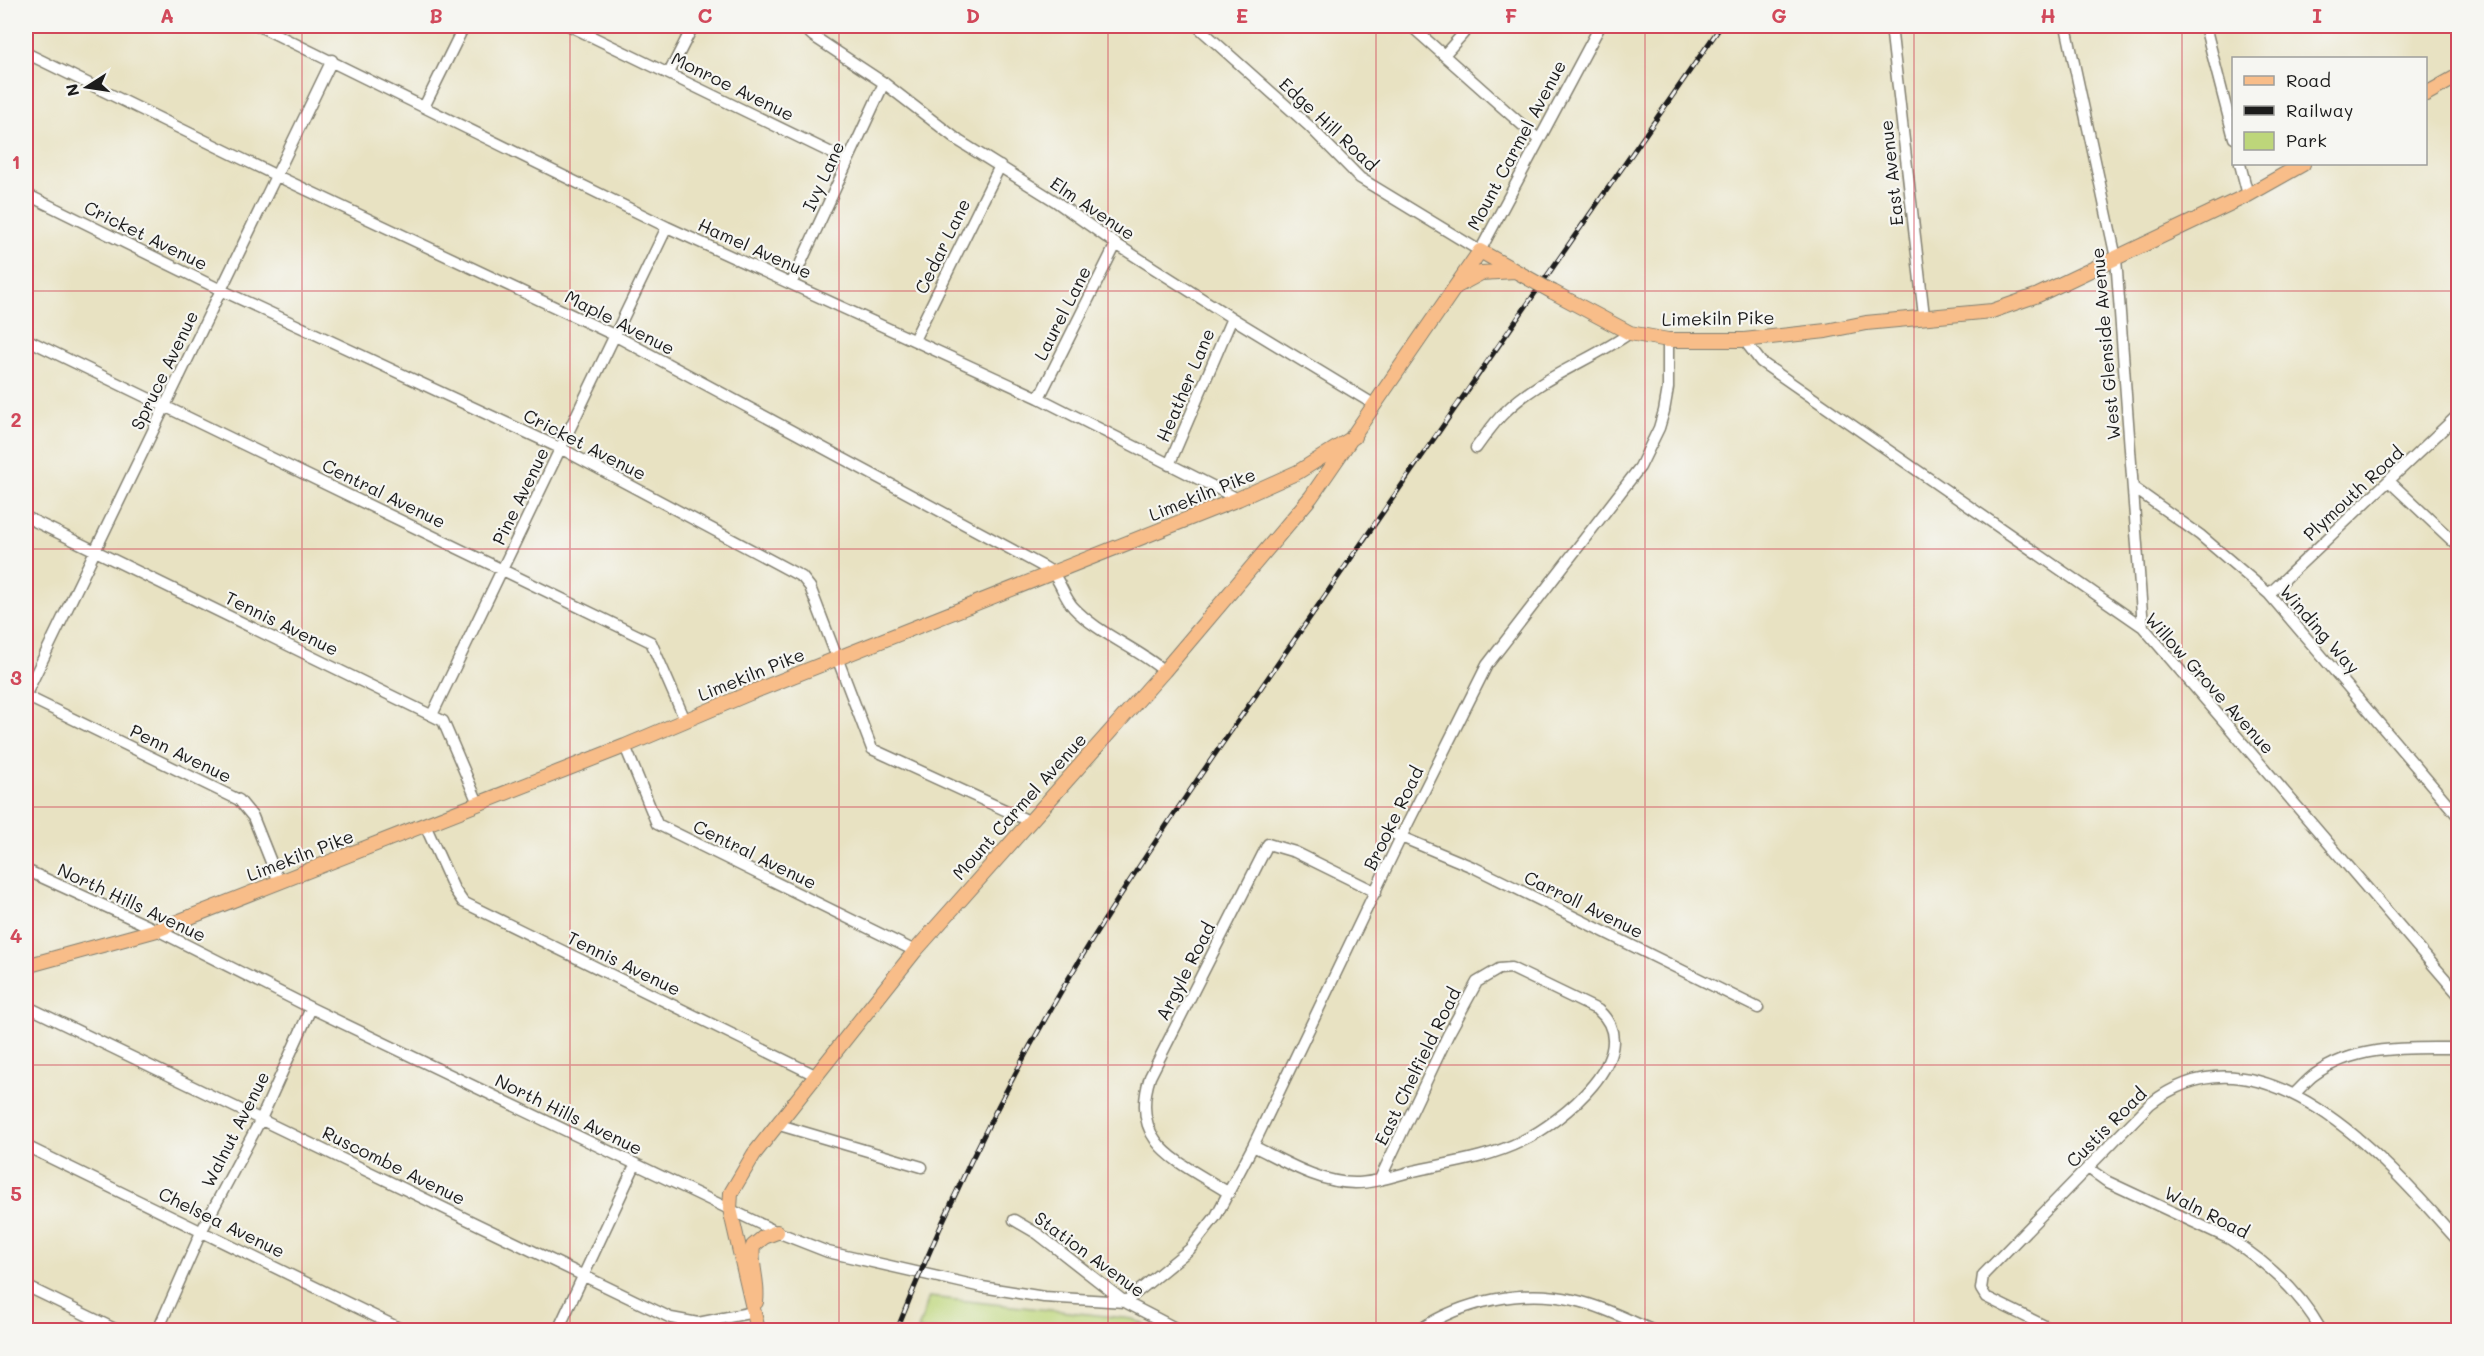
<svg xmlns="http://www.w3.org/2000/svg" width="2484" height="1356" font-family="Mali,sans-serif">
	<rect width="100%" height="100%" fill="#f6f6f2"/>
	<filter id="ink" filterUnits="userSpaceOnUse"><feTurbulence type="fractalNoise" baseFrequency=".0167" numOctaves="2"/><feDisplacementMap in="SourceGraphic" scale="12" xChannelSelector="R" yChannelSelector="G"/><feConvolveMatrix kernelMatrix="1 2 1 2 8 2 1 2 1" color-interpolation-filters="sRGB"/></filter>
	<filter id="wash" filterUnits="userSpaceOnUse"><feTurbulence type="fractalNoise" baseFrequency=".008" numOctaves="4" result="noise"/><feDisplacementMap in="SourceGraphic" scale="24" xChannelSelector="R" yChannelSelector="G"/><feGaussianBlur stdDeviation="1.35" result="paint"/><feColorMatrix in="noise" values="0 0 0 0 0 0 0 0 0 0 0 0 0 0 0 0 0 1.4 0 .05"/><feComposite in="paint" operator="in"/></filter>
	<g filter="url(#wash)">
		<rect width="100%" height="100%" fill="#e8e2c2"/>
		<path fill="#bdd67a" stroke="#6c794b" stroke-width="1.5" d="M929,1297L1133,1319L1154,1330H918Z"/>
	</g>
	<g filter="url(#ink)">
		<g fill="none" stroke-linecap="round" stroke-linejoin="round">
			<g stroke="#827f6f" stroke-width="13">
				<path id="minor" d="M259,26L667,227L1039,398L1238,499
					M570,26L848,161
					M802,26L813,36L884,83L959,141L1055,201L1116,244L1232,318L1375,405
					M1197,26L1309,126L1360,178L1480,251L1600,26
					M1411,26L1539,140
					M1891,26L1924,316
					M2066,26L2116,258L2143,627
					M2205,26L2234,138
					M26,53L275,175L614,335L1044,567C1060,575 1061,593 1073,607C1098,634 1136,647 1164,671
					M1444,55L1470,26
					M669,73L693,26
					M424,107L464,26
					M2240,164L2248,195
					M26,194L221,290L562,449L802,577L810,587L872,749L1029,821
					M792,282L884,83
					M26,339L651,642L685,720
					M914,340L1000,166
					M1744,340L1761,362L1784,378L2143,627L2458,994
					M1039,398L1116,244
					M1476,448C1485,436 1494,422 1505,412C1540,377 1590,361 1630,333
					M1169,465L1232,318
					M2390,482L2458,546
					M2134,488L2200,535L2269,594L2458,816
					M26,517L443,721L478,803
					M2269,594L2458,415
					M26,694L332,60
					M26,696L239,800L253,817L279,882
					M432,715L667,227
					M625,746L657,824L915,951
					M425,825L454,889L463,902L815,1075
					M1394,834L1475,868L1758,1008
					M26,870L157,930L311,1008L777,1232L828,1252L982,1287L1044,1297L1125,1302
					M26,1006L671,1318L698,1323L754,1312
					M2294,1094C2301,1088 2307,1080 2314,1075C2356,1044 2410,1048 2458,1048
					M776,1124L922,1167
					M26,1146L403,1330
					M1253,1146C1284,1161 1319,1183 1355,1183C1374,1183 1394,1176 1413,1171C1449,1163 1488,1158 1522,1141C1560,1123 1648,1053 1598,1010L1511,968L1499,969L1477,982L1448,1035L1380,1179
					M2088,1168L2106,1181L2230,1239C2266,1262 2300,1292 2321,1330
					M1229,1193C1180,1162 1128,1145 1150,1077L1268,844L1295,852L1376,892
					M1014,1220L1038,1234L1125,1302L1179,1330
					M26,1286L117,1330
					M1125,1302L1190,1249L1216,1216L1253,1146L1401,837L1487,665L1640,467L1659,428L1664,411L1668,388V340
					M158,1330L202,1230L261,1119L311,1008
					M558,1330L635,1165
					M1419,1330C1462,1301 1523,1288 1574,1300C1601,1306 1626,1319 1652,1330
					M2053,1330L1986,1297L1981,1289L1983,1275L2150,1104C2262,1015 2390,1164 2458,1241"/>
			</g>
			<g stroke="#827f6f" stroke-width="16">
				<path id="major" d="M2426,94L2458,76
					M1457,286L1481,273L1515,271
					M1553,292L1630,333L1668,340H1744L1826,331L1866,323L1992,311L2038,295L2248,195L2303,164
					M26,966L157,930L625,746L750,693L1238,499L1298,472L1354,437
					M756,1302C759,1282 750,1265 753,1246L764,1237L777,1232
					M758,1330L730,1209L731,1193L754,1154L915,951L1164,671L1311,497L1480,251L1519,273"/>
			</g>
			<use href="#minor" stroke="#fff" stroke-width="10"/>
			<use href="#major" stroke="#f8bd89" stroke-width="14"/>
			<g stroke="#1c1c1c" stroke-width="5">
				<path id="rail" d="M897,1330C951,1194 1017,1060 1095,935C1161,830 1233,728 1304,626C1442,425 1582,226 1721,26"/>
			</g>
			<use href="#rail" stroke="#f6f6f2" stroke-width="3" stroke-dasharray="9" stroke-linecap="butt"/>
			<g stroke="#827f6f" stroke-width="16" stroke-linecap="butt">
				<path id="major-bridge" d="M1519,273L1553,292"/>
			</g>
			<use href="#major-bridge" stroke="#f8bd89" stroke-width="14"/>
		</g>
	</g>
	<path fill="none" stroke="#d1495b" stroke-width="1.5" stroke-opacity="0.55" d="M302,26V1330M570,26V1330M839,26V1330M1108,26V1330M1376,26V1330M1645,26V1330M1914,26V1330M2182,26V1330M26,291H2458M26,549H2458M26,807H2458M26,1065H2458"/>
	<g text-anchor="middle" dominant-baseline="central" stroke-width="4.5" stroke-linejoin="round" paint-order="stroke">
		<g font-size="18" fill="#1c1c1c" stroke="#f6f6f2">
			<text transform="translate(733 86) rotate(26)">Monroe Avenue</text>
			<text transform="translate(1329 124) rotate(43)">Edge Hill Road</text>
			<text transform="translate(1516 145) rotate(-62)">Mount Carmel Avenue</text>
			<text transform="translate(1891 173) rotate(-96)">East Avenue</text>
			<text transform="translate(823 176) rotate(-65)">Ivy Lane</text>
			<text transform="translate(1093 208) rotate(34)">Elm Avenue</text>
			<text transform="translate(146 235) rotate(26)">Cricket Avenue</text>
			<text transform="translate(942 246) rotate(-64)">Cedar Lane</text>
			<text transform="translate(755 248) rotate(24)">Hamel Avenue</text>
			<text transform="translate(1062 313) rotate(-63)">Laurel Lane</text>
			<text transform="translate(1718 318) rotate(-1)">Limekiln Pike</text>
			<text transform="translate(620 322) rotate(27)">Maple Avenue</text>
			<text transform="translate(2105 344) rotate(-95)">West Glenside Avenue</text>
			<text transform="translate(164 370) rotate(-64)">Spruce Avenue</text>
			<text transform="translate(1185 385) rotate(-67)">Heather Lane</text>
			<text transform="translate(585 444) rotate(27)">Cricket Avenue</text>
			<text transform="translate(384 493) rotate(26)">Central Avenue</text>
			<text transform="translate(2353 493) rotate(-43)">Plymouth Road</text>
			<text transform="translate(1202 494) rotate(-22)">Limekiln Pike</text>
			<text transform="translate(520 496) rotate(-64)">Pine Avenue</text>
			<text transform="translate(282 623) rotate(26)">Tennis Avenue</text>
			<text transform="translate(2320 629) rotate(49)">Winding Way</text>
			<text transform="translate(751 674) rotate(-22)">Limekiln Pike</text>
			<text transform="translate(2210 683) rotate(48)">Willow Grove Avenue</text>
			<text transform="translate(181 753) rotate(26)">Penn Avenue</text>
			<text transform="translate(1019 806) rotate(-48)">Mount Carmel Avenue</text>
			<text transform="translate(1393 818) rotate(-64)">Brooke Road</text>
			<text transform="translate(755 854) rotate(26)">Central Avenue</text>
			<text transform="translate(300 855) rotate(-21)">Limekiln Pike</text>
			<text transform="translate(132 902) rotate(25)">North Hills Avenue</text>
			<text transform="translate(1584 904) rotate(26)">Carroll Avenue</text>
			<text transform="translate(624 963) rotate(26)">Tennis Avenue</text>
			<text transform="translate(1185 971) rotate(-63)">Argyle Road</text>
			<text transform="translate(1417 1066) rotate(-64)">East Chelfield Road</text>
			<text transform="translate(569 1114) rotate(26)">North Hills Avenue</text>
			<text transform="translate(2106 1127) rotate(-45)">Custis Road</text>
			<text transform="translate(235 1129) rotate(-63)">Walnut Avenue</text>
			<text transform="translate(394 1165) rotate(26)">Ruscombe Avenue</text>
			<text transform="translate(2207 1212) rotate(27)">Waln Road</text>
			<text transform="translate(222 1222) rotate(26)">Chelsea Avenue</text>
			<text transform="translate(1090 1254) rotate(36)">Station Avenue</text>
		</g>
	</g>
	<rect width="2484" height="1356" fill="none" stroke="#f6f6f2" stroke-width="66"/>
	<rect x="2232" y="57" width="195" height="108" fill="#f6f6f2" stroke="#9f9f9c" stroke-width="1.5"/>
	<rect x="2244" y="76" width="30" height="9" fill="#f8bd89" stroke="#9f9f9c" stroke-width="1.5"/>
	<text x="2286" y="87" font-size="18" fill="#1c1c1c">Road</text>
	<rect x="2244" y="106" width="30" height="9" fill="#1c1c1c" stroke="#9f9f9c" stroke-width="1.5"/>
	<text x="2286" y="117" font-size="18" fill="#1c1c1c">Railway</text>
	<rect x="2244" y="132" width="30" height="18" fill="#bdd67a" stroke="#9f9f9c" stroke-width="1.5"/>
	<text x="2286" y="147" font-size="18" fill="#1c1c1c">Park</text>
	<g transform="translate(87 87) rotate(258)" stroke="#f6f6f2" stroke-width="4.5" paint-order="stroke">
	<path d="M0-4.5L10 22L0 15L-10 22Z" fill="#1c1c1c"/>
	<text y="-9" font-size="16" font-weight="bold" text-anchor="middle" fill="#1c1c1c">N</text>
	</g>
	<rect x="33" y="33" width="2418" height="1290" fill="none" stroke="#d1495b" stroke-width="2"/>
	<g font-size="20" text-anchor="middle" font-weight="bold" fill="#d1495b">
		<text x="167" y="23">A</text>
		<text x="436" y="23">B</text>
		<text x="705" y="23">C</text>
		<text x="973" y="23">D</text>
		<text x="1242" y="23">E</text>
		<text x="1511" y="23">F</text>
		<text x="1779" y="23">G</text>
		<text x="2048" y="23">H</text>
		<text x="2317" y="23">I</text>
		<text x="16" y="169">1</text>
		<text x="16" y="427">2</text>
		<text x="16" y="685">3</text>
		<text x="16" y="943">4</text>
		<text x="16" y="1201">5</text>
	</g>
</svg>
